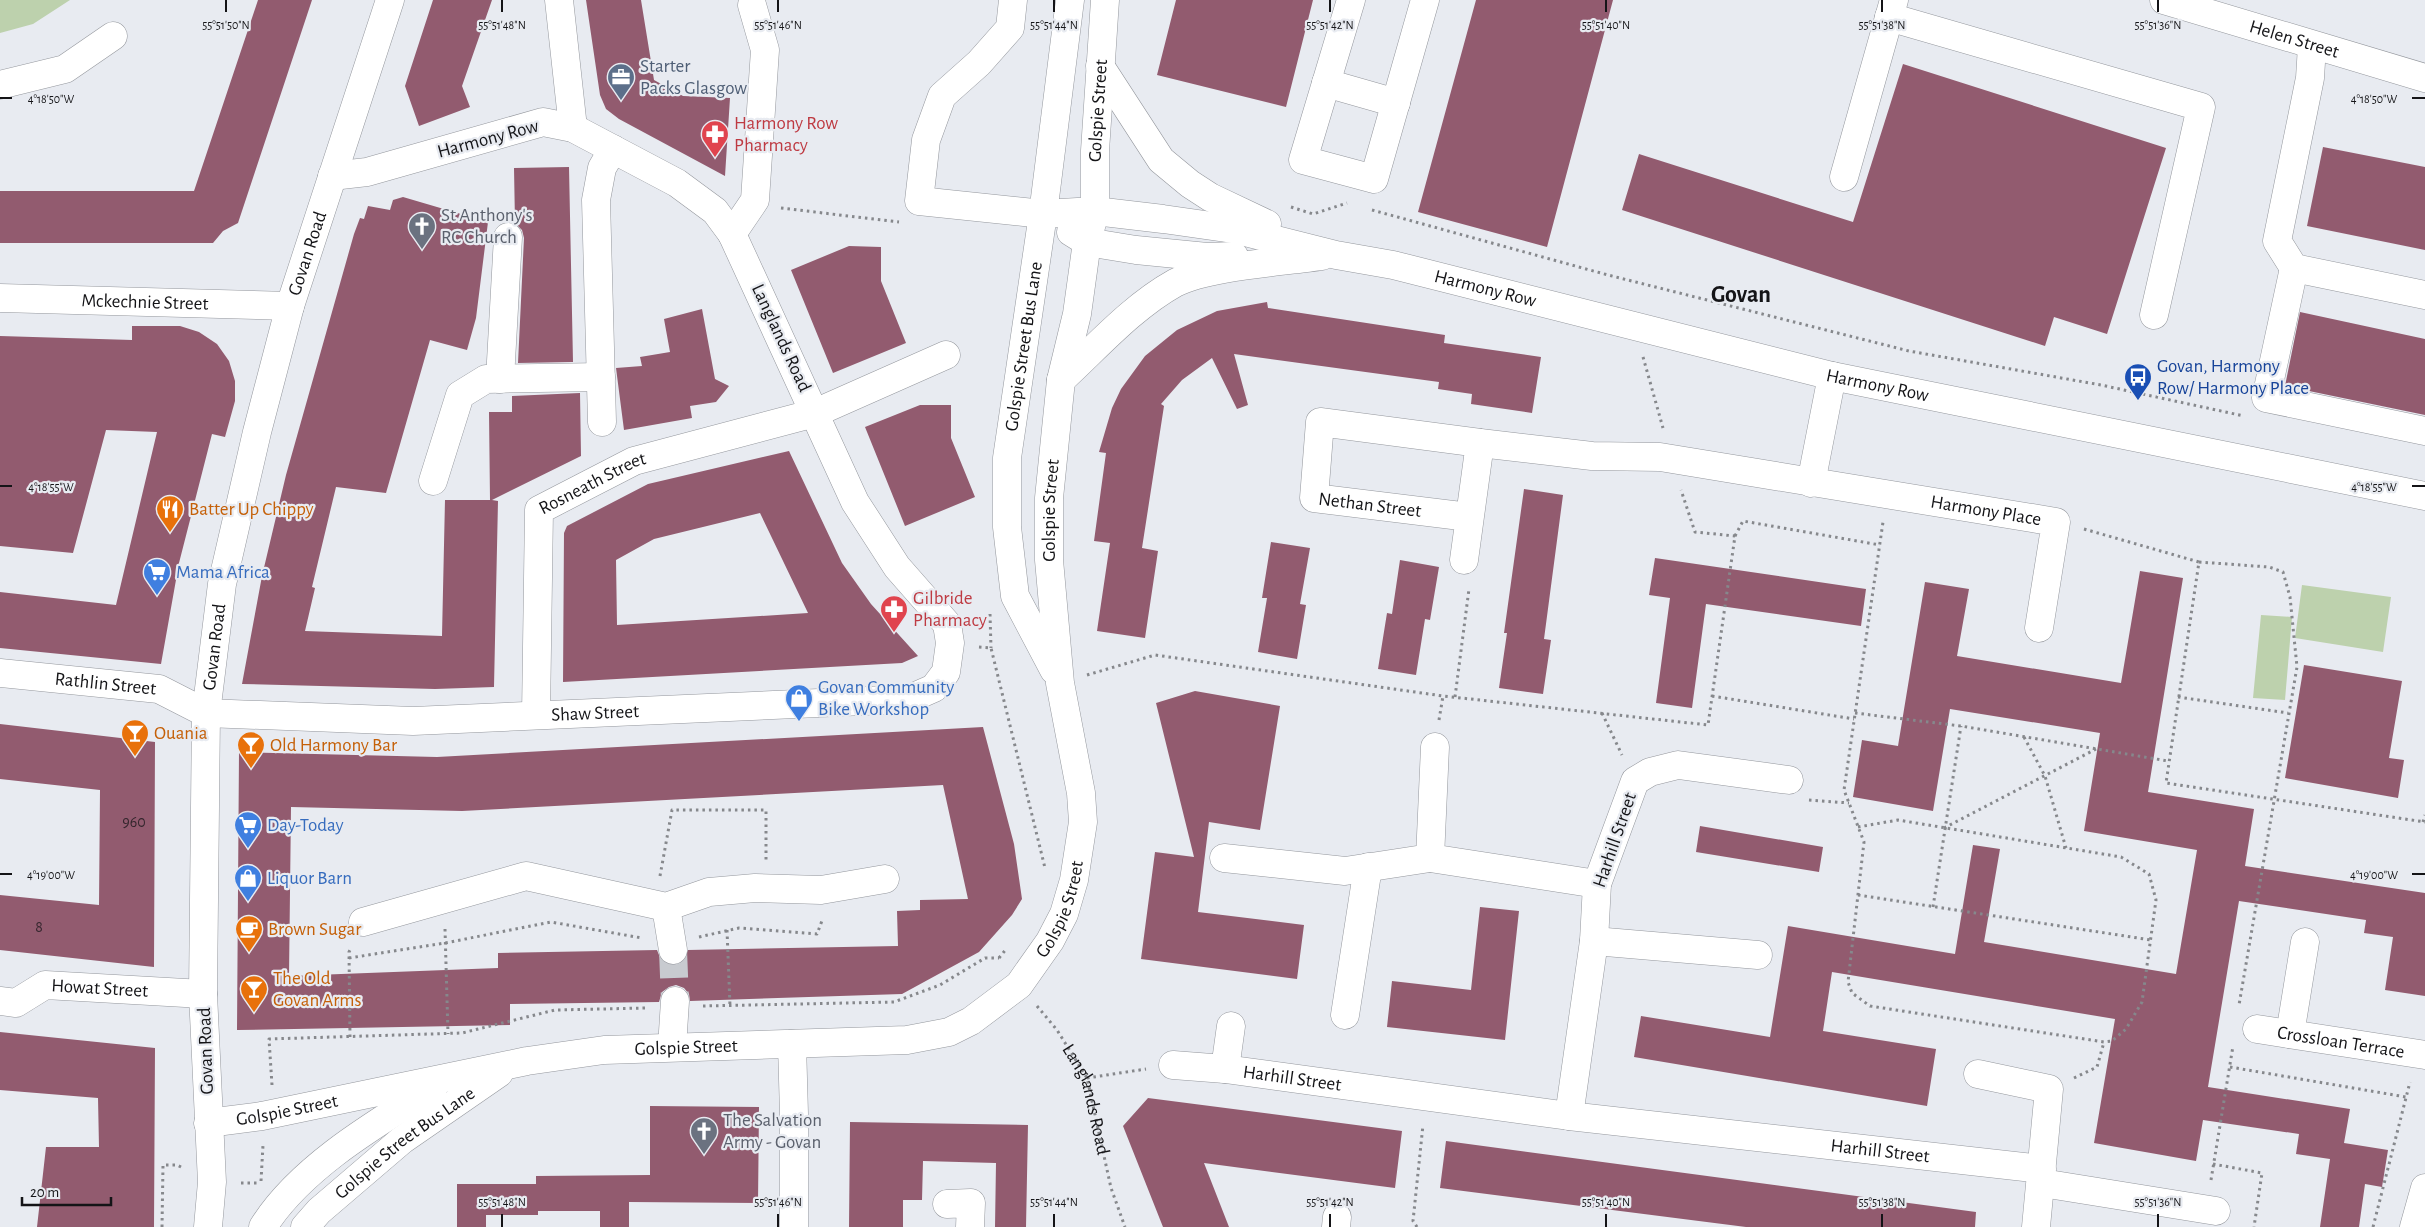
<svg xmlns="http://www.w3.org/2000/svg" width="2425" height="1227" font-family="'Alegreya Sans',sans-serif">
	<rect width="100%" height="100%" fill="#e8ebf1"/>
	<path fill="#bdd1ad" d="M0,0H70L33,24L0,33Z
		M2302,585L2391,597L2383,652L2295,638Z
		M2261,615L2292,617L2285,700L2253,698Z"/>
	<path fill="#925b6f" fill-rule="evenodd" d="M258,0H312L238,223L223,231L213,243H0V191H194Z
		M433,0H492L462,86L470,107L419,126L405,86Z
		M586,0H641L654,80L683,96L730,98L725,176L619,119L606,109L600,95Z
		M1176,0H1313L1286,107L1157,75Z
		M1476,0H1613L1547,247L1418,212Z
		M1903,64L2166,148L2107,334L2054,317L2045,346L1622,210L1639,154L1853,222Z
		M2323,147L2425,167V250L2307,226Z
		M569,167L573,362L518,363L524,238L522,230L515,223L514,168Z
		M403,197L488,222L476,318L467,350L430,340L386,493L336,487L312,587L315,588L305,631L442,636L445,500H490L489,412H512V396L580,393L581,456L492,500L498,501L494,687L435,689L242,684L262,576L286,475L354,234L360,218L364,219L368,206L390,210L393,200Z
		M849,246L881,247V281L906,343L833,373L791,270Z
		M1267,302L1268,308L1445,335L1444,343L1541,357L1532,413L1471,404L1472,394L1438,389L1439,382L1234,354L1248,405L1237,409L1212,358L1182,380L1161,404L1164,406L1142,548L1158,551L1145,638L1097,631L1110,543L1094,541L1106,453L1099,452L1112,408L1121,389L1145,356L1177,330L1217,311Z
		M702,309L715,379L729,386L716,402L690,406L692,418L624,430L616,368L642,366L640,357L670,352L664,319Z
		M2300,312L2425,339V415L2285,386Z
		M132,326H180L199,332L217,344L229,361L235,381V401L225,437L212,434L179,563L161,664L0,648V592L116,605L157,432L106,430L73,553L0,546V336L132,340Z
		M920,405H951V438L975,497L905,526L865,427Z
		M789,451L842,563L871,604L918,656L902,663L563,682L564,533L567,526L648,484ZM760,513L808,613L617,625L616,560L654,539Z
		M1524,489L1563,495L1544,639L1551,640L1543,694L1499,688L1507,633H1504Z
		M1271,542L1310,548L1300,604L1306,605L1297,659L1258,652L1267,598H1262Z
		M1655,558L1866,589L1861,626L1706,604L1692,708L1656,703L1670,598L1649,595Z
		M1400,560L1439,567L1430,620L1425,619L1416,675L1378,669L1387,613L1392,614Z
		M2140,571L2183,578L2148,792L2254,809L2245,866L2425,893V996L2385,990L2393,937L2364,933L2366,920L2239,901L2208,1087L2350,1109L2344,1143L2388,1150L2382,1187L2365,1184L2359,1227H2320L2330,1159L2296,1154L2299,1134L2203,1120L2196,1161L2094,1143L2115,1019L1832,972L1823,1031L1936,1049L1927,1106L1634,1057L1641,1016L1770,1037L1788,926L1955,954L1973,845L2000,849L1984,942L2176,974L2197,850L2084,831L2100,733L1950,709L1933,811L1853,797L1862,740L1898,746L1925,582L1969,589L1957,656L2121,683Z
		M2304,665L2402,681L2389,758L2404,760L2398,798L2285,778Z
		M1195,691L1280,706L1260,830L1209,822L1198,912L1304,925L1297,979L1141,959L1155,852L1194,857L1156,703Z
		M0,724L155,742L154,967L0,950V895L99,905L100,790L0,779Z
		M983,727L1014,844L1022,899L1012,915L979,952L902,994L690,1001L689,994L684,988L676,985L669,987L662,992L659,1002L510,1004V1025L237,1030L239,752L437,757ZM943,785L968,899L920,900V910L897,911L898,946L688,950L683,962L675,965H668L661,960L657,950L498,953V968L289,976L291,807L462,811Z
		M1700,826L1823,847L1819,872L1696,852Z
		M1480,907L1519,911L1505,1040L1387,1027L1392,981L1471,990Z
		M0,1032L155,1048L154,1227H37L46,1147H99L98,1098L0,1090Z
		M1148,1098L1402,1131L1395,1188L1204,1163L1229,1227H1163L1123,1126Z
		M650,1106L759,1107L758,1203L629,1202V1227H600V1211H538V1215H486V1227H457V1184H536V1176L650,1175Z
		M850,1122L1028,1125L1026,1227H995L996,1163L923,1161L922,1200H903V1227H849Z
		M1446,1141L1976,1212L1975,1227H1746L1440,1188Z"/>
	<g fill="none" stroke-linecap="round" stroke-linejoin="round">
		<path stroke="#c8cbd0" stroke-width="28" stroke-dasharray="28 14" stroke-linecap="butt" d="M673,950L675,1001"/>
		<g stroke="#94979d" stroke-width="29">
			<g id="minor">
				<path d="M559,0L573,128"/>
				<path id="s2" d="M1013,0L1010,28L979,63L942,96L926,140L919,201L1043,214L1095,211L1163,219L1233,229L1336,255L1393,265L1832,376L2425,496"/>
				<path d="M1351,0L1303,160L1374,179L1425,0"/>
				<path id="s3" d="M2164,0L2425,78"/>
				<path d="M1889,17L2201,107L2154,315"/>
				<path d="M2312,46L2310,78L2277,241L2294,268L2425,295"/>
				<path d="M1100,66L1161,160L1190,184L1210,197L1267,224"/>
				<path d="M1326,83L1396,103"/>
				<path d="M0,85L65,69L113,36"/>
				<path d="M1844,177L1894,0"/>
				<path d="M1071,232L1087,242L1136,250L1207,257L1234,256"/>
				<path d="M732,234L755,200L765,50L752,5"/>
				<path d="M2294,268L2266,398L2425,431"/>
				<path id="s4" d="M0,298L290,306"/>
				<path d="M500,379L508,237"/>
				<path d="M1061,380C1097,347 1132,307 1175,283C1208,266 1283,262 1322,256"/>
				<path d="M602,422L596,200L602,168L613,149"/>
				<path id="s5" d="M1480,443L1592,456L1660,457L2056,522L2039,628"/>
				<path d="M433,481L460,395L486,379L601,377"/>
				<path d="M1811,483L1832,376"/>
				<path id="s6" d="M1464,560L1480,443L1320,422L1314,498L1469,517"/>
				<path id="s7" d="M1054,670L1015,596L1007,527V458L1043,214L1070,0"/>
				<path id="s8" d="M0,673L159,689L206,713L413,721L909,699L934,688L946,672L950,643L947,624L897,567L855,502L732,234L715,211L677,183L573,128L543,122L367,172L332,176"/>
				<path id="s9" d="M536,715L539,510L634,461L815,413L946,355"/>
				<path d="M1435,747L1430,858L1597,884"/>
				<path id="s10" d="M1789,780L1678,765L1650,772L1635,781L1597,884L1594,941L1569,1116L2042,1169"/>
				<path d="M1224,858L1345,871L1430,858"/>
				<path d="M666,907L673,950"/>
				<path d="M363,922L526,876L666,907L709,892L755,888L821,890L885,879"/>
				<path d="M1594,941L1758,955"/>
				<path id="s11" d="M0,1001L16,1003L45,985L203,994"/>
				<path d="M1345,1015L1368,867"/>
				<path id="s12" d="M2257,1029L2425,1055"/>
				<path d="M2290,1034L2305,942"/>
				<path d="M792,1044L794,1114V1227"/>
				<path d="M672,1047L675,1001"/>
				<path id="s13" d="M1173,1065L1225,1069L1569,1116"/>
				<path d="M1225,1069L1231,1026"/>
				<path d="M1978,1074L2049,1089L2036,1227"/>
				<path id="s14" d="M208,1123L262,1116L527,1061L604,1050L907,1040L949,1032L971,1021L1019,985L1050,941L1064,914L1074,880L1083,822L1081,793L1060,683L1049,560V498L1061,380L1077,314L1087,242L1095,211V151L1105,0"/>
				<path d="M2042,1183L2216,1211"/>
				<path d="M947,1204L971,1203L970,1227"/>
				<path id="s15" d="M208,1227L212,1182L203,994L206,713L222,584L257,432L290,306L390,0"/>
				<path d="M263,1227C300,1168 375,1124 433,1088"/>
				<path id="s16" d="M305,1227L319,1211L402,1140L499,1073"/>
				<path d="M1336,1227L1337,1217"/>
				<path d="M2414,1227L2425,1188"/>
			</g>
		</g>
		<g stroke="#86888c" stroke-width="3" stroke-dasharray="2.5 4" stroke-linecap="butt">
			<path d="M1291,207L1313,214L1347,203"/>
			<path d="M781,208L899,222"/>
			<path d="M1372,210L1608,275L1909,351L2101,385L2244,416"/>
			<path d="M1643,357L1663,428"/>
			<path d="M2084,529L2199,562L2166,783L2425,822"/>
			<path d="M1735,536L1743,521L1880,545"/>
			<path d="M2199,562L2269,567L2283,572L2290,597L2297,667L2239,1005"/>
			<path d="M990,614L991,648"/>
			<path d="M979,647L991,648L1045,868"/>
			<path d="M1087,675L1155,655L1443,696L1708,725L1735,536L1695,532L1681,490"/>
			<path d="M1712,696L1854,719"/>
			<path d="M1455,697L1469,589"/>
			<path d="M2178,697L2288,713"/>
			<path d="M1602,713L1622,755"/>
			<path d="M1855,713L1961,726L2168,761"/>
			<path d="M1439,720L1443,696"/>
			<path d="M2024,737L2045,776L2066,848"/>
			<path d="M1809,800L1849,803"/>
			<path d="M2423,822L2425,815"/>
			<path d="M1858,827L1898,820L2121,857L2149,874L2156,900L2142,1002L2126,1029L2112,1041L2104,1042L1870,1006L1852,993L1848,982L1864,842L1844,790L1883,522"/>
			<path d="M1944,828L2096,749"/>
			<path d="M660,876L672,810H766V860"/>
			<path d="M1858,895L2151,940"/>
			<path d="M1933,907L1961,726"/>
			<path d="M445,929L448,1034"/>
			<path d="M727,930L730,1006"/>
			<path d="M699,937L739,928L817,934L823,918"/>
			<path d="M349,958L445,943L551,922L642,938"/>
			<path d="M999,958L1007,948"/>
			<path d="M703,1006L894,1002L940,985L985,958H999"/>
			<path id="s1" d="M1037,1006L1057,1030L1087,1078L1111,1188L1125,1227"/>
			<path d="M350,1037L349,952L351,948"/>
			<path d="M2230,1067L2406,1097"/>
			<path d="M1087,1078L1146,1069"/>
			<path d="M2074,1078L2097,1067L2104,1042"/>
			<path d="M272,1085L269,1039L462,1033L555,1010L646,1008"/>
			<path d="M2213,1164L2262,1173L2254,1227"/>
			<path d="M2211,1180L2233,1046"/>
			<path d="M261,1181L263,1145"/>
			<path d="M241,1183H260"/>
			<path d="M162,1227L163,1165H177L183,1168"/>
			<path d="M1417,1227L1413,1221L1423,1125"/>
			<path d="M2373,1227L2410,1082"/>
		</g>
		<use href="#minor" stroke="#fff" stroke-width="28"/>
	</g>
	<path fill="none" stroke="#141417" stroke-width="2" d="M226,0V12M502,0V12M778,0V12M1054,0V12M1330,0V12M1606,0V12M1882,0V12M2158,0V12M0,98H12M2412,98H2425M0,486H12M2412,486H2425M0,874H12M2412,874H2425M502,1214V1227M778,1214V1227M1054,1214V1227M1330,1214V1227M1606,1214V1227M1882,1214V1227M2158,1214V1227"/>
	<defs>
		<g id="office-pin" transform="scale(1.4375)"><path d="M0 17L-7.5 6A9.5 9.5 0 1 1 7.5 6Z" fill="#5c6f8a" stroke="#e8ebf1"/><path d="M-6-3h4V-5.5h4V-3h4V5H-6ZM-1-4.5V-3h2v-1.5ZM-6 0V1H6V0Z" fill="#fff"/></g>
		<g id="pharmacy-pin" transform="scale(1.4375)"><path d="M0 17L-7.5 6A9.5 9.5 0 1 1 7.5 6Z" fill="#e0444e" stroke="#e8ebf1"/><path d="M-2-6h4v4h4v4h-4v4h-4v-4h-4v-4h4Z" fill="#fff"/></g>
		<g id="church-pin" transform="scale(1.4375)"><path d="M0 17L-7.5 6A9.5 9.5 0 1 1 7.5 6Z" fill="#6b7280" stroke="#e8ebf1"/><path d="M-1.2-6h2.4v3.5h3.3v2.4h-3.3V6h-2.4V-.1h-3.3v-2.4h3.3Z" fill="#fff"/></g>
		<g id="bus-pin" transform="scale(1.4375)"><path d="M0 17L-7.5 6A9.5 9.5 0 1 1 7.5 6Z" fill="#1a4fb4" stroke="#e8ebf1"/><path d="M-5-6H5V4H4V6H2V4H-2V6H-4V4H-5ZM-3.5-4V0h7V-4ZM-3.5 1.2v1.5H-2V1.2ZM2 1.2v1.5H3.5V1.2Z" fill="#fff"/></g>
		<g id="restaurant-pin" transform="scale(1.4375)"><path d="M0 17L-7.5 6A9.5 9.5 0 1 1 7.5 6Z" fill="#e8710a" stroke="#e8ebf1"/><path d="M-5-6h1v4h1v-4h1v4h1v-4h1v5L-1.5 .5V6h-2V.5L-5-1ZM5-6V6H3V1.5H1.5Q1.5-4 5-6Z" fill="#fff"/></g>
		<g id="supermarket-pin" transform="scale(1.4375)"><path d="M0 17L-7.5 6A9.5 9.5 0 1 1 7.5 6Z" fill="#3f7fe0" stroke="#e8ebf1"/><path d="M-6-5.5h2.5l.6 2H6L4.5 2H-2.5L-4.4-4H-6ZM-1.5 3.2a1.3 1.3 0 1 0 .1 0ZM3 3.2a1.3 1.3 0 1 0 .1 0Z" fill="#fff"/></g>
		<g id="shop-pin" transform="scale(1.4375)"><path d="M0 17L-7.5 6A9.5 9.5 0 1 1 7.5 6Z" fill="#3f7fe0" stroke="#e8ebf1"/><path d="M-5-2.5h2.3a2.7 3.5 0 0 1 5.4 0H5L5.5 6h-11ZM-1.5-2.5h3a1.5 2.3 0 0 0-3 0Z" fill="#fff"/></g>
		<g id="bar-pin" transform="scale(1.4375)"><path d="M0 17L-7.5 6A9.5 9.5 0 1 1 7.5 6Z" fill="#e8710a" stroke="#e8ebf1"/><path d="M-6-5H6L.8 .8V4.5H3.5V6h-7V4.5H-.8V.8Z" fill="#fff"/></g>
		<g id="cafe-pin" transform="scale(1.4375)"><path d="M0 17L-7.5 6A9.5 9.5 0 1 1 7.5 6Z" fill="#e8710a" stroke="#e8ebf1"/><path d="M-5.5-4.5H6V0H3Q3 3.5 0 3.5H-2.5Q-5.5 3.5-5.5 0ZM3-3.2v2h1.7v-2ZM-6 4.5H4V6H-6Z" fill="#fff"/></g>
	</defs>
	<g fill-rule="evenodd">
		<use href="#office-pin" x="621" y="77"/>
		<use href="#pharmacy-pin" x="715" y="134"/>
		<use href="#church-pin" x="422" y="226"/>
		<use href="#bus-pin" x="2138" y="377"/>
		<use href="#restaurant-pin" x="170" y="509"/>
		<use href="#supermarket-pin" x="157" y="572"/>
		<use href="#pharmacy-pin" x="894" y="609"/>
		<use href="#shop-pin" x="799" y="698"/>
		<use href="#bar-pin" x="135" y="733"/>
		<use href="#bar-pin" x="251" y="745"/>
		<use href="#supermarket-pin" x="248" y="825"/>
		<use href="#shop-pin" x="248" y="878"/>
		<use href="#cafe-pin" x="249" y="929"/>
		<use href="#bar-pin" x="254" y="989"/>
		<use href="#church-pin" x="704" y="1131"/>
	</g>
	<g text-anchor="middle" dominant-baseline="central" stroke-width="4.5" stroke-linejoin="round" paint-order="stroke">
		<g font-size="16" fill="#34262d">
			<text x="134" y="822">960</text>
			<text x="39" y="927">8</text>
		</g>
		<g font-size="19" fill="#141417" stroke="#e8ebf1">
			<text stroke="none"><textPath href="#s3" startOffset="136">Helen Street</textPath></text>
			<text stroke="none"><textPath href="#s14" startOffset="1730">Golspie Street</textPath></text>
			<text transform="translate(488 139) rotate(-15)">Harmony Row</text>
			<text stroke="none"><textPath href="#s15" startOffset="986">Govan Road</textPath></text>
			<text stroke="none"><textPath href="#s2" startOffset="808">Harmony Row</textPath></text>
			<text stroke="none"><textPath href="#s4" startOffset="145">Mckechnie Street</textPath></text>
			<text transform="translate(781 338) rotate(65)">Langlands Road</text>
			<text stroke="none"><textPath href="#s7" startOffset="335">Golspie Street Bus Lane</textPath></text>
			<text stroke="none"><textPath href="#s2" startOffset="1212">Harmony Row</textPath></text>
			<text stroke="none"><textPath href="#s9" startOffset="265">Rosneath Street</textPath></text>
			<text stroke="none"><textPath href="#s6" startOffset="412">Nethan Street</textPath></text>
			<text stroke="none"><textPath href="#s5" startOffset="511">Harmony Place</textPath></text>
			<text stroke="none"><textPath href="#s14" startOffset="1326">Golspie Street</textPath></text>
			<text stroke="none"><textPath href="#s15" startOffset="581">Govan Road</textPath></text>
			<text stroke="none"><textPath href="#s8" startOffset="106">Rathlin Street</textPath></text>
			<text stroke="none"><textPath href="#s8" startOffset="602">Shaw Street</textPath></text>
			<text transform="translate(1615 840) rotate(-71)">Harhill Street</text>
			<text stroke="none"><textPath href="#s14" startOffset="921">Golspie Street</textPath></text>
			<text stroke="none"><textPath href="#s11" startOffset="105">Howat Street</textPath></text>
			<text stroke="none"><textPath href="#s12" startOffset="85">Crossloan Terrace</textPath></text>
			<text stroke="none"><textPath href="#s14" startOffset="485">Golspie Street</textPath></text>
			<text transform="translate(206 1051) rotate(-92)">Govan Road</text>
			<text stroke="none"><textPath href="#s13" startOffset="120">Harhill Street</textPath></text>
			<text stroke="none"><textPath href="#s1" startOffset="108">Langlands Road</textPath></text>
			<text stroke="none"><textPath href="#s14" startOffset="80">Golspie Street</textPath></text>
			<text stroke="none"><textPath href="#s16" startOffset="131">Golspie Street Bus Lane</textPath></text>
			<text stroke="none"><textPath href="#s10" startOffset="815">Harhill Street</textPath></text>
		</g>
		<g font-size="19" fill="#4e5e75" stroke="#e8ebf1" text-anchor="start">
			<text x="640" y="66">Starter<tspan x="640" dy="22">Packs Glasgow</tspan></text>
		</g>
		<g font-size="19" fill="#be3a42" stroke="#e8ebf1" text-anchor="start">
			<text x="734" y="123">Harmony Row<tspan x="734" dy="22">Pharmacy</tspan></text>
			<text x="913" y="598">Gilbride<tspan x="913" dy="22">Pharmacy</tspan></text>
		</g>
		<g font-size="19" fill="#5b616d" stroke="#e8ebf1" text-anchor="start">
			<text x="441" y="215">St Anthony's<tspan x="441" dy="22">RC Church</tspan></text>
			<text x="723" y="1120">The Salvation<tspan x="723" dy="22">Army - Govan</tspan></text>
		</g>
		<g font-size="19" fill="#164399" stroke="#e8ebf1" text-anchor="start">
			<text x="2157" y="366">Govan, Harmony<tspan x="2157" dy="22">Row/ Harmony Place</tspan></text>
		</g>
		<g font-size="19" fill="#c56008" stroke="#e8ebf1" text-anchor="start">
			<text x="189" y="509">Batter Up Chippy</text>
			<text x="154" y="733">Ouania</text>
			<text x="270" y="745">Old Harmony Bar</text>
			<text x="268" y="929">Brown Sugar</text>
			<text x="273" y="978">The Old<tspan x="273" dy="22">Govan Arms</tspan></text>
		</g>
		<g font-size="19" fill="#366cbe" stroke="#e8ebf1" text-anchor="start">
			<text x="176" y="572">Mama Africa</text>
			<text x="818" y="687">Govan Community<tspan x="818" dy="22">Bike Workshop</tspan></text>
			<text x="267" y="825">Day-Today</text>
			<text x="267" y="878">Liquor Barn</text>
		</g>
		<g font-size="24" font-weight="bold" fill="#141417" stroke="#e8ebf1">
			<text x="1741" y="295">Govan</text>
		</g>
	</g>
	<g font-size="12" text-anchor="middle" fill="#141417" stroke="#e8ebf1" stroke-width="4.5" stroke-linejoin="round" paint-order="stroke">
		<text x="226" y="29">55°51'50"N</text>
		<text x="502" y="29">55°51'48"N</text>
		<text x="778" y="29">55°51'46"N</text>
		<text x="1054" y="29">55°51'44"N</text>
		<text x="1330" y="29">55°51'42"N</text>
		<text x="1606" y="29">55°51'40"N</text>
		<text x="1882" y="29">55°51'38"N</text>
		<text x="2158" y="29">55°51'36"N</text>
		<text x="2374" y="103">4°18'50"W</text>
		<text x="51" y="103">4°18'50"W</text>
		<text x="2374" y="491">4°18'55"W</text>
		<text x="51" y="491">4°18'55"W</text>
		<text x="2374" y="879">4°19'00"W</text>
		<text x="51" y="879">4°19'00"W</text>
		<text x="502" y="1206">55°51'48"N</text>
		<text x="778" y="1206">55°51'46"N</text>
		<text x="1054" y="1206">55°51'44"N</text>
		<text x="1330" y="1206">55°51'42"N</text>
		<text x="1606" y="1206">55°51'40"N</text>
		<text x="1882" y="1206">55°51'38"N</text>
		<text x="2158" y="1206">55°51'36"N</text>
	</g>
	<path d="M22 1197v8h89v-8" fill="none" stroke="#141417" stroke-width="2.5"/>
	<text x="30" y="1197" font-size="15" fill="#141417" stroke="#e8ebf1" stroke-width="4" paint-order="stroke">20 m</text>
</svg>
